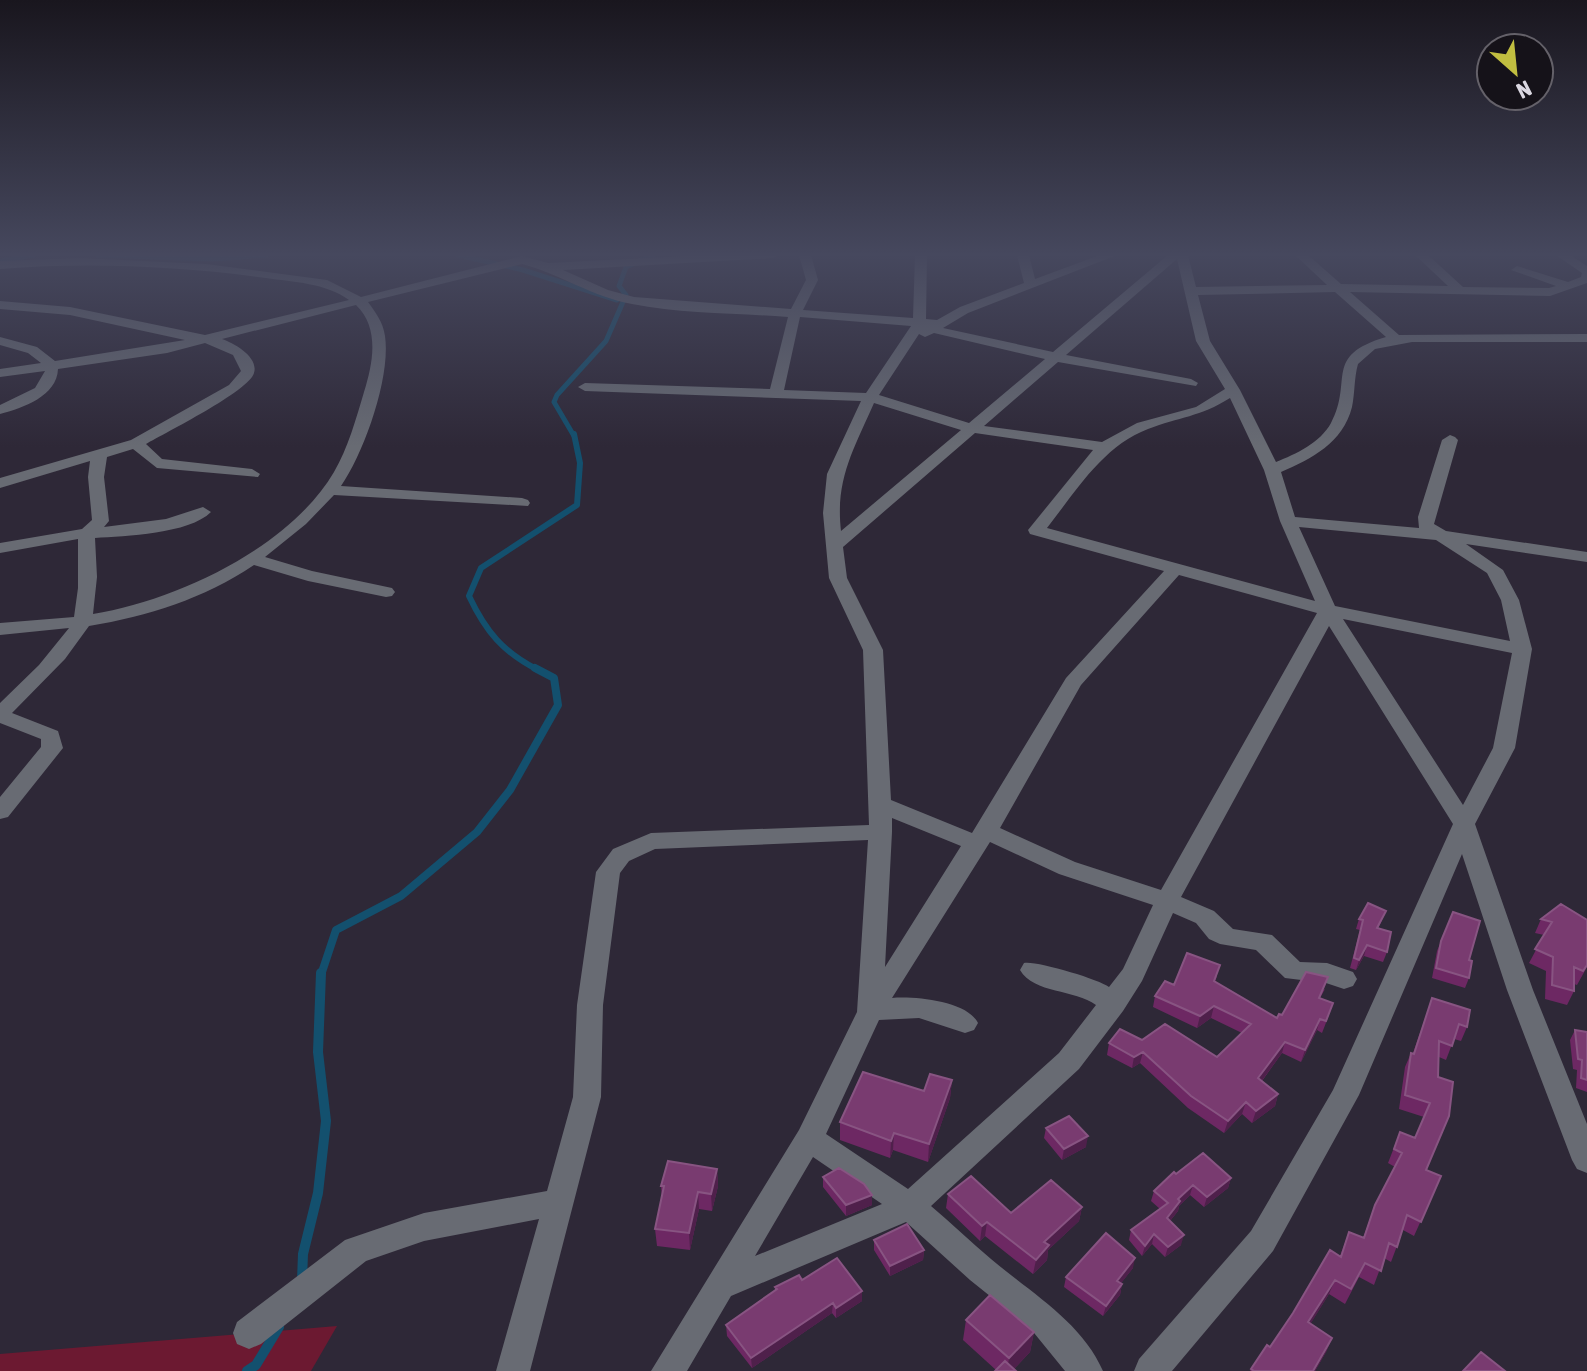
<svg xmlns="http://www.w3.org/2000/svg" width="1587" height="1371" font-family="'Asap Condensed',sans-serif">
	<rect width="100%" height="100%" fill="#2e2837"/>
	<path fill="#6c1931" d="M337,1326L311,1371H0V1354Z"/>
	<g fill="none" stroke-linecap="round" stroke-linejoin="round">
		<path stroke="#13506e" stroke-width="5" d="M97,255L213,259L266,255
			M458,255L523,270L617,300
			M0,261L34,255
			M574,436L554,402L557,395L606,341L626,295L619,286L626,267L653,255"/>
		<path stroke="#13506e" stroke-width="6" d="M538,670C503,652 486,632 469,596L481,568L577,505L580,463L574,434"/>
		<path stroke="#13506e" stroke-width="8" d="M321,975L336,930L401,896L477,832L510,790L558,705L554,678L535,668"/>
		<path stroke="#13506e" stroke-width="10" d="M302,1280L303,1254L318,1193L326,1121L318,1052L321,973
			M247,1371L256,1365L279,1327"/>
		<path fill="#686b73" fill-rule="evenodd" d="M707,255H779L773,258L563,270L608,290L634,297L791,309L806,280L799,255H811L818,280L803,310L913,318L915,255H927L926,319L937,320L960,307L1024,283L1017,255H1029L1035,279L1100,255H1117L968,313L943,328L1053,352L1168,255H1188L1196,287L1327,285L1295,255H1308L1341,284L1448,286L1415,255H1428L1463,287L1549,288L1556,286L1511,270L1517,266L1568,282L1581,277L1582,273L1556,255H1570L1587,266V283L1550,296L1350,292L1399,335L1587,334V342H1412L1375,349L1358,364C1354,378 1355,393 1352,407C1343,443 1311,459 1281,472L1295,517L1419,528L1418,517L1442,440L1450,435L1455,437L1458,440L1434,524L1446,531L1587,552V562L1466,544L1503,570L1519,600L1532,649L1515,748L1475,824L1533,990L1587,1124V1173L1577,1169L1572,1160L1507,990L1462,854L1359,1095L1273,1251L1172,1371H1134L1139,1359L1251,1231L1333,1090L1453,824L1329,626L1181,897L1214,911L1233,929L1272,935L1300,962L1327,963L1353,972L1357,979L1353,986L1344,989L1326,983L1285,978L1256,950L1220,944L1209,939L1196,923L1173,913L1142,981L1123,1011L1079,1069L931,1206C951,1223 971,1242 991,1259C1030,1292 1082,1322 1103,1371H1065L1030,1328L970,1280L906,1222L731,1296L687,1371H651L799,1130L857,1012L868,840L655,849L629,861L620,873L603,1005L601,1097L530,1371H496L539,1219L424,1241L366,1261L261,1344L249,1349L237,1344L233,1333L237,1322L345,1240L424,1213L547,1191L573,1097L577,1005L596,872L613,849L651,833L869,825L863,650L829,578L823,513L827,474L861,401L585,391L578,387L585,383L770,389L788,317C737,313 682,314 632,304C593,297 560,274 522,264L368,302C376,313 383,322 385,336C391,377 364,453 341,486L522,498L528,500L530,503L528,506L334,495L306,524L265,557L312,571L392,588L395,592L392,596L386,597L308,581L254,565C203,599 149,616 89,626L65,659L12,713L58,731L63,748L8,817L0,819V797L41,747V739L0,723V703L39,665L69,628L0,635V623L74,617L78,588V539L0,553V543L82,529L92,520L88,477L90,461L0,488V478L131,440L229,385L241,371L233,355L205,343L167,353L58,369C57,396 23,408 0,414V405L35,388L45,371L0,377V369L41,363L28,353L0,345V337L37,347L55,361L185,340L70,315L0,309V301L70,307L205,335L349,300C326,283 293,282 266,278C177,266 89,262 0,269V261L80,258L206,264L327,280L361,297L522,256L548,263ZM1177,259L1196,341L1225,389L1196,407L1137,423L1102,442L984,426L1058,362L1196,386L1198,383L1191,379L1066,355ZM1335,292L1386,337C1322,356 1354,380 1331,423C1320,443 1296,454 1276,462L1240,390L1210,341L1198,295ZM356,305C380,328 373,363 364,392C356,419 348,448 334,472C290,547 178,600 93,614L97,577L95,538C125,536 189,534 211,512L203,507L166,519L104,527L109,521L104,477L107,457L133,449L157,468L258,477L260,474L252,469L162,459L146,444C165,433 249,391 254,373C259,357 234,343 222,339ZM800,317L911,326L866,393L784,390ZM934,333L1045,359L969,423L879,395L919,334L925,337ZM1230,398L1264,470L1280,521L1315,601L1047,528C1076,491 1103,446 1148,429C1179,417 1200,417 1230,398ZM874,403L961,430L841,531C835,479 854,449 874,403ZM975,433L1093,450L1028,530L1030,534L1164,571L1066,678L972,833L891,800L883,650L847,578L843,547ZM1299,527L1436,540L1487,573L1501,600L1510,641L1335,606ZM1179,575L1317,613L1161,890L1075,862L1000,828L1081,685ZM1343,619L1512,653L1493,748L1463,805ZM892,818L961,846L885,967L892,832ZM990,842L1059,874L1153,905L1123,969L1109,987C1099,979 1034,960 1024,963L1020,970C1034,994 1075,989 1096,1005L1059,1053L908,1189L826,1134L879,1020L919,1018L965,1033L974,1030L978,1023C967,1001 915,996 892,998ZM813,1157L882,1204L755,1256Z"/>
	</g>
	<path fill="#6d2863" d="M1386,911L1378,929L1387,952L1383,962L1364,956L1356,970L1350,968L1360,930L1356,929L1359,919Z
		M1453,912L1469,978L1465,988L1432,978L1437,951Z
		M1541,919L1587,920V967L1577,985L1574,984V991L1567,1005L1545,999L1546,971L1529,963L1544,935L1535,933Z
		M1217,976L1215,982L1277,1018L1325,989L1320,998L1329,1015L1322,1033L1317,1030L1301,1062L1282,1053L1262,1081L1278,1094L1275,1106L1252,1123L1242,1114L1224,1133L1188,1108L1140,1063L1132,1068L1107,1055L1109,1043L1142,1040L1217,1057L1242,1033L1211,1018L1197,1028L1153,1007L1155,996L1174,985Z
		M1432,998L1467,1027L1461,1041L1454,1039L1446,1060L1439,1057L1426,1170L1441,1176L1414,1236L1403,1230L1391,1262L1384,1258L1374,1285L1359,1277L1345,1304L1329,1294L1310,1324L1332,1338L1326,1352L1315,1371H1250L1270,1347L1340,1256L1349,1232L1363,1238L1375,1205L1395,1167L1388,1163L1400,1132L1415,1138L1424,1117L1399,1109L1405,1067L1411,1053H1413Z
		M1575,1030L1587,1032V1092L1576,1088L1577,1070L1573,1069L1570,1040Z
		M952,1080L950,1098L928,1162L893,1150L890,1158L840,1140V1122Z
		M1046,1128L1086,1147L1062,1160L1044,1138Z
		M717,1169L718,1186L712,1211L699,1209L690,1250L657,1246L655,1229L662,1199L661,1186Z
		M1176,1174L1231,1178L1228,1188L1204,1207L1190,1195L1179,1206L1178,1211L1170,1221L1181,1245L1165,1257L1152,1244L1142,1256L1129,1240L1131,1230L1160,1209L1151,1201L1154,1191Z
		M823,1177L872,1205L846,1216L823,1187Z
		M948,1194L1011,1213L1082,1207L1079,1221L1048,1250L1047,1260L1033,1274L985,1236L980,1241L946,1208Z
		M874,1240L924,1250L923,1260L890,1276L874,1250Z
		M1133,1268L1121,1283L1122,1284L1120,1295L1103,1316L1064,1287L1066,1277Z
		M802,1280L862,1291V1301L836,1318L832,1313L752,1368L727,1336L726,1325L775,1291V1287Z
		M966,1320L1034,1332L1030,1352L1014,1369L996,1370L963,1340Z"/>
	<path fill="#4f204b" d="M1367,945L1364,956L1356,970L1359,960Z
		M1214,1006L1211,1018L1197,1028L1200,1016Z
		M1320,1019L1317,1030L1301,1062L1305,1050Z
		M1285,1042L1282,1053L1255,1090L1258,1078Z
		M1143,1052L1140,1063L1132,1068L1134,1057Z
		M952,1080L950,1098L928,1162L929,1144Z
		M1278,1094L1275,1106L1252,1123L1256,1111Z
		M1246,1102L1242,1114L1224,1133L1228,1121Z
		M894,1133L893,1150L890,1158L891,1141Z
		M1088,1136L1086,1147L1062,1160L1064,1149Z
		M717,1169L718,1186L712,1211L711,1194Z
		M1231,1178L1228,1188L1204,1207L1207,1197Z
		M1193,1185L1190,1195L1179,1206L1178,1211L1164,1228L1167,1218L1178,1199Z
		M698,1192L699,1209L690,1250L689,1233Z
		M872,1195V1205L846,1216V1205Z
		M1082,1207L1079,1221L1048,1250L1047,1260L1033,1274L1036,1260L1044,1242Z
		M987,1222L985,1236L980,1241L982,1226Z
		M1154,1234L1152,1244L1142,1256L1145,1246Z
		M1184,1235L1181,1245L1165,1257L1168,1247Z
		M924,1250L923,1260L890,1276V1266Z
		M1135,1258L1133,1268L1115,1291L1117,1281Z
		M1335,1280L1329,1294L1303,1336L1308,1322Z
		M1122,1284L1120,1295L1103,1316L1106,1306Z
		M862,1291V1301L836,1318V1308Z
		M833,1303L832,1313L752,1368L751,1358Z
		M1034,1332L1030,1352L1012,1371H1007L1009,1358Z
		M1332,1338L1326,1352L1315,1371H1313Z"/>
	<path fill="#793b70" stroke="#885482" stroke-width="2" d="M1368,903L1386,911L1377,928L1391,932L1387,952L1367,945L1359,960L1354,958L1363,920L1359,919Z
		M1561,904L1587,920V965L1583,971L1574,967V991L1552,985L1553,957L1535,949L1552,922L1541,919Z
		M1453,912L1480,921L1469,960L1472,961L1469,978L1436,968L1441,941Z
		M1187,953L1220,965L1214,981L1277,1018L1279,1014L1282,1015L1306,972L1328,977L1319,998L1333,1003L1326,1021L1320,1019L1305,1050L1285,1042L1258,1078L1278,1094L1256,1111L1246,1102L1228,1121L1191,1096L1143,1052L1134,1057L1109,1043L1120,1029L1142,1040L1165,1024L1217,1057L1251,1024L1214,1006L1200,1016L1155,996L1165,981L1174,985Z
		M1432,998L1470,1010L1467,1027L1459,1024L1452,1046L1439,1041L1438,1077L1453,1082L1449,1116L1426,1170L1441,1176L1421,1222L1407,1215L1397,1247L1389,1243L1381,1271L1365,1263L1351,1289L1335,1280L1308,1322L1332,1338L1313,1371H1254L1251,1369L1267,1345L1270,1347L1293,1313L1330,1250L1341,1257L1349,1232L1364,1238L1375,1205L1402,1153L1394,1149L1400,1132L1415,1138L1430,1103L1405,1095L1411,1053L1414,1054Z
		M1575,1030L1587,1032V1080L1581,1078L1582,1060L1578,1059Z
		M863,1072L924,1091L930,1074L952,1080L929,1144L894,1133L891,1141L840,1122Z
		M1069,1116L1088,1136L1064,1149L1046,1128Z
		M1203,1153L1231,1178L1207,1197L1193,1185L1178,1199L1180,1201L1167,1218L1184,1235L1168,1247L1154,1234L1145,1246L1131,1230L1168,1203L1154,1191L1174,1172L1176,1174Z
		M668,1161L717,1169L711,1194L698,1192L689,1233L655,1229L664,1186H661Z
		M839,1168L864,1184L872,1195L846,1205L823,1177Z
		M971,1176L1011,1213L1051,1180L1082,1207L1044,1242L1049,1245L1036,1260L987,1222L982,1226L948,1194Z
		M907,1224L924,1250L890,1266L874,1240Z
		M1106,1233L1135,1258L1117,1281L1122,1284L1106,1306L1066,1277Z
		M837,1258L862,1291L836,1308L833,1303L751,1358L726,1325L777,1289L775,1287L799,1275L802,1280Z
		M990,1295L1034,1332L1009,1358L966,1320Z
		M1481,1352L1505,1371H1463Z
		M1005,1361L1016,1371H995Z"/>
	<linearGradient id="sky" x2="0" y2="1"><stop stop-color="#19161e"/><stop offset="0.57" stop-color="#46485e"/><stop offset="1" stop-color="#46485e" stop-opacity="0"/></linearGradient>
	<rect width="1587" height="447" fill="url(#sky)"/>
	<g transform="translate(1515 72) rotate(153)"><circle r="38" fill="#151219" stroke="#646169" stroke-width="2"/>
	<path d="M0-6L14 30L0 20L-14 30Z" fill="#c1be40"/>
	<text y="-12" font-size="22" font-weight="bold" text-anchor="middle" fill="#dbd8e2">N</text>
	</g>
</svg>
